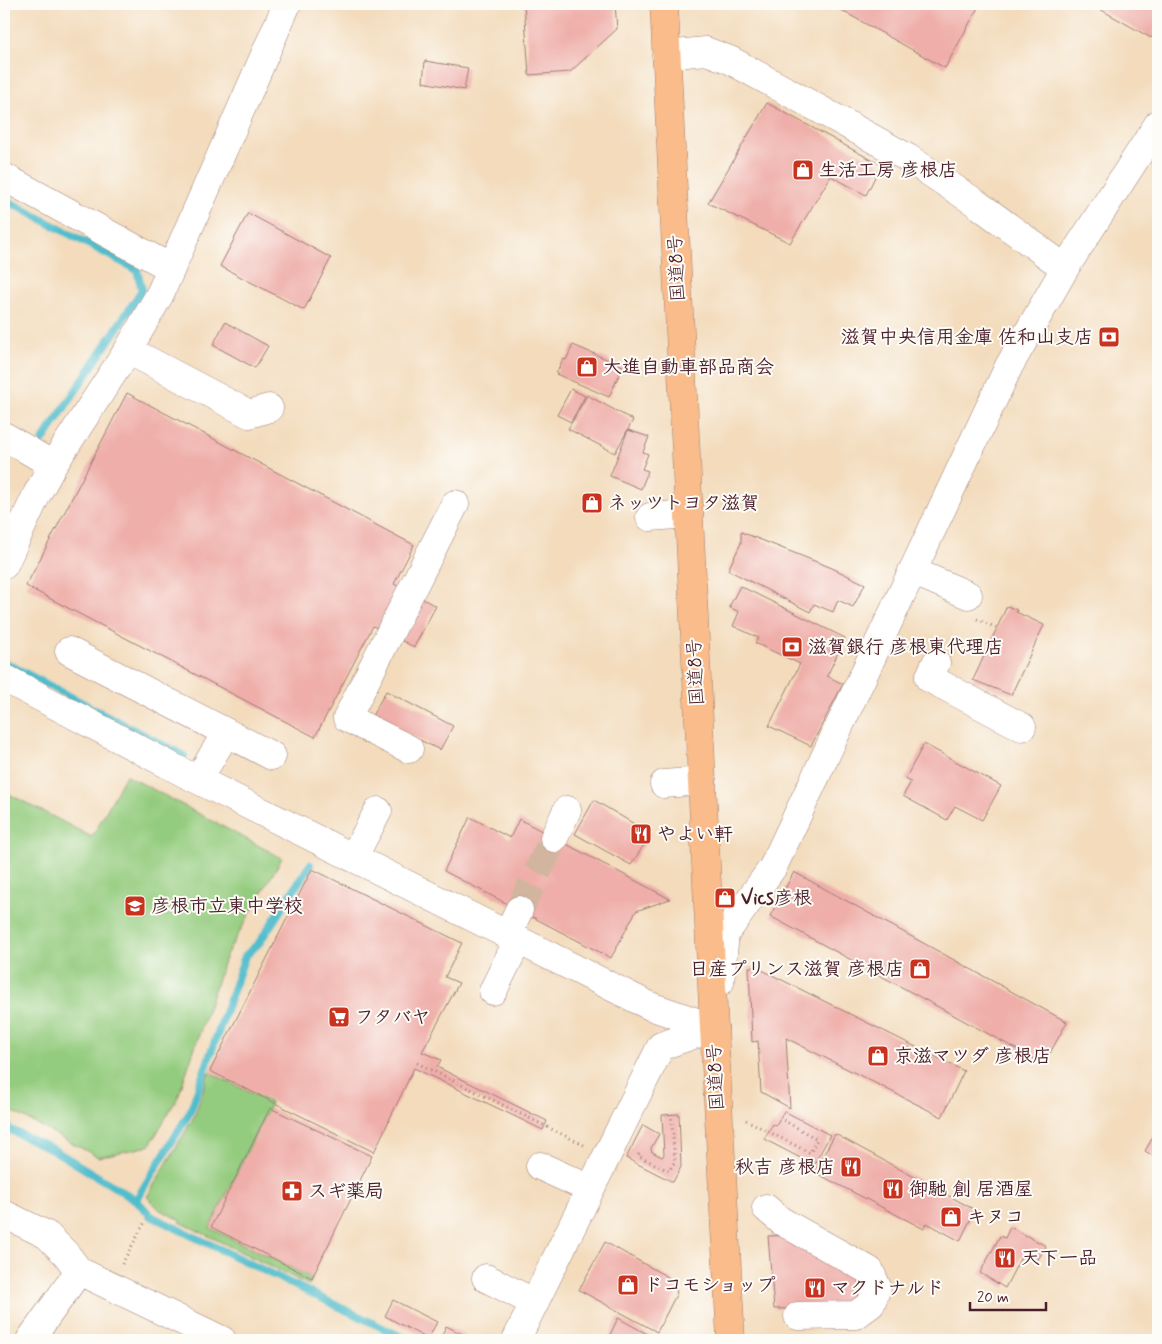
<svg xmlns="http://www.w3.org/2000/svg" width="1162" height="1344" font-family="Mynerve,'Klee One',sans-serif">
	<rect width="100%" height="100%" fill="#fdfcf7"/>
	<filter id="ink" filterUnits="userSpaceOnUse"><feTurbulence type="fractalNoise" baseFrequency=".02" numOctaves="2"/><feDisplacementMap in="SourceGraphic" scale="10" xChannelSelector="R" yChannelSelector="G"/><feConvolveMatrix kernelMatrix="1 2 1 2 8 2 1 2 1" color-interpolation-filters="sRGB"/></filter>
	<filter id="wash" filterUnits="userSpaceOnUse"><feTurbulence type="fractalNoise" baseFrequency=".0096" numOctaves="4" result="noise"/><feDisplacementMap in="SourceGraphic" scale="20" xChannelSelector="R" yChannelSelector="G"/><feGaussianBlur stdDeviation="1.12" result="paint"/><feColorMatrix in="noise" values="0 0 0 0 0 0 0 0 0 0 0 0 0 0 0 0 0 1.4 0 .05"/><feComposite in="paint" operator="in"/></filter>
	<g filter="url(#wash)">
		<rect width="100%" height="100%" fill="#f3dbbc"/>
		<path fill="#94cc7f" stroke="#6f7655" d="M126,775L282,858L226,955L178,1097L149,1146L98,1157L4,1107V803L9,794L92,837Z
			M209,1072L271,1103L210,1228L312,1278L309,1285L180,1222L181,1220L160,1210L147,1197L195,1115Z"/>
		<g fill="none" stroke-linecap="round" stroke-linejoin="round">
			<path stroke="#51bdcc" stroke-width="8" d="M4,199L137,270L142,290L43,440
				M4,662L184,756
				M4,1127L52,1149L136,1200L151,1216L408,1340
				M136,1200L190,1112L245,956L259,943L310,865"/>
		</g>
		<g id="blocks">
			<path fill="#efaea9" d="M524,4H615L617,29L570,72L529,75Z
				M830,4H980L945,68Z
				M1091,4H1158V24L1151,38Z
				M425,61L468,68L464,90L423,82Z
				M767,103L881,165L866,195L831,176L790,243L708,203Z
				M248,213L331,258L304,310L220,266Z
				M225,322L268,346L255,368L213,345Z
				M573,345L623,366L609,397L556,374L563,359L566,360Z
				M571,389L585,396L571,422L557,415Z
				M127,393L414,545L394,584L436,606L414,647L373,626L315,737L26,586Z
				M587,395L633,420L615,453L568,429Z
				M628,430L649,437L643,452L648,454L642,469L648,471L641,489L610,476Z
				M741,532L832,568L865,584L853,607L838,600L833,612L814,604L810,612L728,570L741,543Z
				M740,586L845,638L827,676L843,684L811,746L769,726L800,664L755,643L759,638L733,626L739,612L729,607Z
				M1007,606L1017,610L1016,612L1044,625L1011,695L973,680Z
				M386,691L453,726L440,750L372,716Z
				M924,744L1001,786L982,820L955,806L947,820L903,796L911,782L905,779Z
				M594,800L651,834L631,865L575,834Z
				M470,817L510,838L519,819L670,899L636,911L611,958L444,871Z
				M312,869L462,943L445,977L459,983L422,1052L441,1060L437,1067L547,1121L543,1130L414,1068L374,1152L210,1071Z
				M794,872L1067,1022L1044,1064L770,916Z
				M749,967H756L964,1071L942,1117L786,1038L790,1108L761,1092L758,1041L752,1042Z
				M270,1108L372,1156L312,1278L211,1227Z
				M784,1111L830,1135L814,1165L764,1139L773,1124L776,1126Z
				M679,1114L681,1167L673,1182L626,1158L643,1125L659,1134L651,1148L652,1152L662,1157L664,1155L662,1115Z
				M1158,1128V1159L1145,1151Z
				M835,1134L975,1210L960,1241L927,1223L924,1229L814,1172Z
				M1010,1227L1046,1246L1037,1261L1022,1255L1005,1288L980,1273L1000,1236L1005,1238Z
				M794,1235L858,1270L859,1307L774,1309L768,1236Z
				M605,1242L673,1280L677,1293L657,1332L579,1290Z
				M393,1300L437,1322L428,1339L385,1316Z
				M618,1318L658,1340H610L608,1339Z
				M446,1326L466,1336L464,1340H440Z"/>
		</g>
	</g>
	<g filter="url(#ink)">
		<use href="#blocks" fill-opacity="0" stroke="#9e7d74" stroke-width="1"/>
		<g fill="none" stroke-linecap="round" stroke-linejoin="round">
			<path stroke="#d1b59f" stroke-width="28" stroke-dasharray="28 14" stroke-linecap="butt" d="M519,910L554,838"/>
			<g stroke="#9e7d74" stroke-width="29">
				<path id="minor" d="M666,55L706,51L730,60L908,158L976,203L1065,268
					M4,177L171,268
					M128,350L249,414L269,408
					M4,436L53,465
					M650,517L689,514
					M4,565L37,494L53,465L128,350L160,294L287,4
					M912,571L968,595
					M69,651L272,756
					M936,663L929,678L1022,727
					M4,678L184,773L650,1006L714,1028
					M409,749L347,718L455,504
					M198,780L226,733
					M664,784L702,781
					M554,838L567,810
					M353,858L378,811
					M507,935L519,910
					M720,982L725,934L773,867L1009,366L1065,268L1158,124
					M493,991L518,940
					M540,1166L590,1189
					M766,1208L781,1221L870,1271L877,1287L871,1304L856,1315L798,1316
					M4,1214L47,1235L66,1254L79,1271L222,1340
					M486,1278L535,1303
					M30,1340L79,1271
					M516,1340L661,1046L714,1028"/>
			</g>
			<g stroke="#9e7d74" stroke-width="29">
				<path id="highway" d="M664,4L714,1028L731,1340"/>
			</g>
			<path stroke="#9e7d74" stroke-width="3" stroke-dasharray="1 4" stroke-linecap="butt" d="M977,619L997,628
				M417,1063L584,1145
				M746,1120L810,1153L817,1139L781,1119
				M639,1154L638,1156L669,1171L675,1161L671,1114
				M122,1264L146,1220"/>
			<use href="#minor" stroke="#fff" stroke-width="28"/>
			<use href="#highway" stroke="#f9bc8a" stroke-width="28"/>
		</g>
	</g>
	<defs>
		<g id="shop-square" transform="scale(1.125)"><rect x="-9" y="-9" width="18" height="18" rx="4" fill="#c8321e" stroke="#fdfcf7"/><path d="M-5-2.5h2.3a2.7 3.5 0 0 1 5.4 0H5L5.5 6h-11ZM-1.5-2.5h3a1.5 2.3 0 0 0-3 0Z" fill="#fff"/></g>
		<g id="bank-square" transform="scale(1.125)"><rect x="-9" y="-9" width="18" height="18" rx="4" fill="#c8321e" stroke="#fdfcf7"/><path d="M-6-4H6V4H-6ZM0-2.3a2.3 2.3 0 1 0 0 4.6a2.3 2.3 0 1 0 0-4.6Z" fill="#fff"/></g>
		<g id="restaurant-square" transform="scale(1.125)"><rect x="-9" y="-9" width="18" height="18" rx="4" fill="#c8321e" stroke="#fdfcf7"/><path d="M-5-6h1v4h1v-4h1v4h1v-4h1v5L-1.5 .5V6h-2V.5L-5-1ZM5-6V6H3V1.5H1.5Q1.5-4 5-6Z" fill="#fff"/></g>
		<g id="school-square" transform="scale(1.125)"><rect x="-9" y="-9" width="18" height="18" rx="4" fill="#c8321e" stroke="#fdfcf7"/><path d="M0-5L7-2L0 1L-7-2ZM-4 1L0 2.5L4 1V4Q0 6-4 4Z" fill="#fff"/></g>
		<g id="supermarket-square" transform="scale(1.125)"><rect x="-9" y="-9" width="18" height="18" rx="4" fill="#c8321e" stroke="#fdfcf7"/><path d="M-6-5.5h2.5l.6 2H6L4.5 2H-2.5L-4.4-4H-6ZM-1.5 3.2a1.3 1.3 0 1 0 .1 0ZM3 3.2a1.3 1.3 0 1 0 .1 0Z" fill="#fff"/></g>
		<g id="pharmacy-square" transform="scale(1.125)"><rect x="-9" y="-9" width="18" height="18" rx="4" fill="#c8321e" stroke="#fdfcf7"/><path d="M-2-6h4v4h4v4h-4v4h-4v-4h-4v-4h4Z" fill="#fff"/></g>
	</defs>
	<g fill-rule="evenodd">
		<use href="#shop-square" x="803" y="170"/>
		<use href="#bank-square" x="1109" y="337"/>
		<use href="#shop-square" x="587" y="367"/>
		<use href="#shop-square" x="592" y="503"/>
		<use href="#bank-square" x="792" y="647"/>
		<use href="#restaurant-square" x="641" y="834"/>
		<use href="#shop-square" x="725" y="898"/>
		<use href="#school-square" x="135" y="906"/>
		<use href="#shop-square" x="920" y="969"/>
		<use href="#supermarket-square" x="339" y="1017"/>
		<use href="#shop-square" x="878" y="1056"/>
		<use href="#restaurant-square" x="851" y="1167"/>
		<use href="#restaurant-square" x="893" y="1189"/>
		<use href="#pharmacy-square" x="292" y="1191"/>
		<use href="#shop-square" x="951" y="1217"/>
		<use href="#restaurant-square" x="1005" y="1258"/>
		<use href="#shop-square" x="628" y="1285"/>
		<use href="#restaurant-square" x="815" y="1288"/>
	</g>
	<g text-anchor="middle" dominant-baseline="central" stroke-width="4" stroke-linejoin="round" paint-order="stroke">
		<g font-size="19" font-weight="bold" fill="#4a1f2b" stroke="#fdfcf7" text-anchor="start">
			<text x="819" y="170">生活工房 彦根店</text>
			<text x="1093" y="337" text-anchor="end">滋賀中央信用金庫 佐和山支店</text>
			<text x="603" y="367">大進自動車部品商会</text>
			<text x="608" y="503">ネッツトヨタ滋賀</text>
			<text x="808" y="647">滋賀銀行 彦根東代理店</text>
			<text x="657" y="834">やよい軒</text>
			<text x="741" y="898">Vics彦根</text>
			<text x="151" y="906">彦根市立東中学校</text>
			<text x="904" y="969" text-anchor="end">日産プリンス滋賀 彦根店</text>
			<text x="355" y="1017">フタバヤ</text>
			<text x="894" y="1056">京滋マツダ 彦根店</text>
			<text x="835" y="1167" text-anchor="end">秋吉 彦根店</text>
			<text x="909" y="1189">御馳 創 居酒屋</text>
			<text x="308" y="1191">スギ薬局</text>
			<text x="967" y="1217">キヌコ</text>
			<text x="1021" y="1258">天下一品</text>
			<text x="644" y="1285">ドコモショップ</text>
			<text x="831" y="1288">マクドナルド</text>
		</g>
		<g font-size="19" fill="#4a1f2b" stroke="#fdfcf7">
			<text transform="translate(677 268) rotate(-93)">国道8号</text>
			<text transform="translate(696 672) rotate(-93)">国道8号</text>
			<text transform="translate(716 1077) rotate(-93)">国道8号</text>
		</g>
	</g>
	<rect width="1162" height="1344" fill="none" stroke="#fdfcf7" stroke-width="20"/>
	<path d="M970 1302v8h76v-8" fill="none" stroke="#4a1f2b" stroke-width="2.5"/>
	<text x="977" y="1302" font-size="15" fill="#4a1f2b" stroke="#fdfcf7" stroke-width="4" paint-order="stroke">20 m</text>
</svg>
